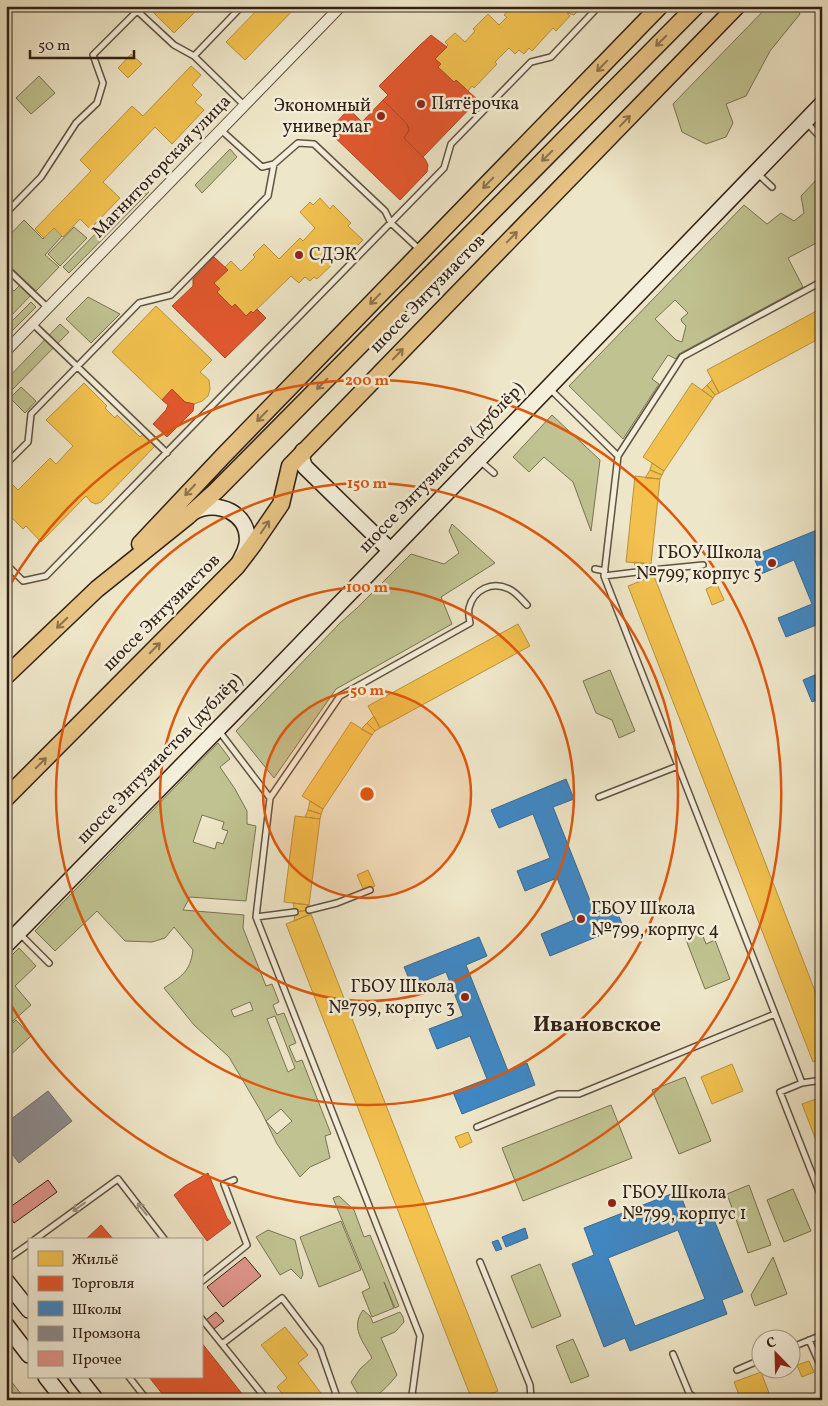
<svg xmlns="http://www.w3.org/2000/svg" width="828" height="1406" font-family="Vollkorn,serif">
	<rect width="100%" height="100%" fill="#eee6c8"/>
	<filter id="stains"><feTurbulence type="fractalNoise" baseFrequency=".004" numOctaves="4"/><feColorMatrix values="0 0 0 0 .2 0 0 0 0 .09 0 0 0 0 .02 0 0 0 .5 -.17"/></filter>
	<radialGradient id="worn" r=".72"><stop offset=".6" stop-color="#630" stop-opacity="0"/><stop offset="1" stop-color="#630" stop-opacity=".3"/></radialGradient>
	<path fill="#c0c391" stroke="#787254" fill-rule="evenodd" d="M768,6H795L800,14L770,51L746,96L726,104L733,123L726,137L706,144L682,132L673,104Z
		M39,76L55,93L31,114L16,98Z
		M230,149L237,157L202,193L195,185Z
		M820,176L822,181V240L788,258L803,287L679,354L676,359L668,355L652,379L659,384L623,439L569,386L744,205L767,224L781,213L794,221L804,213L801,196ZM675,300L688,313L681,319L682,322L686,326L682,342L676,340L655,319Z
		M142,186L149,192L69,273L63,267Z
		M24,220L43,239L54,228L62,236L45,255L59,267L36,291L6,263V239Z
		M74,227L87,238L60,266L48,254Z
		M6,283L14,291L20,285L31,295L6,321Z
		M88,297L120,314L91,343L66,319Z
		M31,302L36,307L6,337V327Z
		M60,324L69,332L6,396V380Z
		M21,387L36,401L25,413L10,398Z
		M552,415L600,460L591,531L573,482L544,457L529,472L513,457Z
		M452,524L495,563L441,597L452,624L336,689L274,778L236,731L340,623L357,608L411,554L444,564L459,553L449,531Z
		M610,670L635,731L619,738L612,720L596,713L583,681Z
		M218,743L230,759L220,767L235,789L247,811V824L256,826L246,901L190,897L183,910L244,915L243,928L266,986L272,984L279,1002L273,1005L277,1015L284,1013L296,1043L289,1046L296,1062L302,1060L331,1134L325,1136L330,1158L310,1167L300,1177L277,1144L262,1113L229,1057L194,1025L164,988C182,976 190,972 193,950L174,927L165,938L152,942L125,941L97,911L55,951L35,931ZM202,815L224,822L222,829L228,831L223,844L217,842L215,849L193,842ZM250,1002L253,1010L234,1017L231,1010ZM275,1016L295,1068L288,1072L267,1019ZM281,1109L292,1121L277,1134L266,1121Z
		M699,926L706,944L715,940L730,979L705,989L683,932Z
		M19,948L36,966L15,986L31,1005L6,1027V961Z
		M16,1020L31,1036L6,1059V1029Z
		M685,1077L711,1141L679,1154L652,1090Z
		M611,1105L632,1158L523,1201L502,1148Z
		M749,1185L771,1245L748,1253L727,1194Z
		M793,1189L811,1231L784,1242L767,1200Z
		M339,1196L354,1210L364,1237L370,1235L399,1306L395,1308L384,1282L394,1308L372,1317L362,1292L370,1288L333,1198Z
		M341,1221L361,1270L319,1287L300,1237Z
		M268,1230L295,1240L303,1274L301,1279L291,1269L280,1275L256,1237Z
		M773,1257L787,1294L755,1306L751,1295Z
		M540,1264L561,1316L532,1328L511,1276Z
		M363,1310L370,1316L373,1323L400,1312L403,1317L404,1322L395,1332L381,1338L397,1375C389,1385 376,1400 363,1400L356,1391L351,1382L360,1369L372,1358C363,1341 350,1328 363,1310Z
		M573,1339L589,1376L571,1383L556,1346Z
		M6,1375L26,1400H6Z"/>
	<path fill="#f2c14e" stroke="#b8913d" d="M147,6H187L194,13L174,33Z
		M261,6H297L245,60L226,42Z
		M512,6H573L567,13L570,16L556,31L553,28L532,51L529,48L524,54L519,50L515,54L509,48L495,62L497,64L474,88L472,86L468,91L456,80L454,82L438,67L441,64L435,59L448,45L445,42L455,33L465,42L475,31L473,29L488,14L499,25L507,17L504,15Z
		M573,6H582L574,15L567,13Z
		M131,54L142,64L128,78L118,68Z
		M191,66L201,75L192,85L202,95L195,102L204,110L172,144L155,127L103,182L120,198L90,229L80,219L63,237L54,228L44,238L35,229L91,171L80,160L132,106L143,116Z
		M320,198L330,209L333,205L351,223L348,226L363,240L341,262L338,259L317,279L314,277L310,281L305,277L299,283L291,276L253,313L251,311L246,316L235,304L232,307L217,292L220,289L214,283L228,270L225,267L231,261L241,271L255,257L253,255L264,244L279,259L300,238L303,241L315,228L300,212L310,202L313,205Z
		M156,306L212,360L200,372L209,380L210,389L208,396L202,401L194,404L185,402L172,389L162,400L112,352Z
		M822,308V337L719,393L707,370Z
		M712,380L719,393L715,395L707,385Z
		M84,383L107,406L105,408L115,418L117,415L140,437L143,434L155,446L101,502L96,504L91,502L86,496L41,542L26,526L23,529L6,512V478L18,490L50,458L56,464L73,446L46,420Z
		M692,383L713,398L664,471L643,457Z
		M707,385L715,395L713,398L702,390Z
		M652,463L664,471L662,475L650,470Z
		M650,470L662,475L660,479L645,478Z
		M635,476L660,479L651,564L626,562Z
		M634,562L651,564L652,570L637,572Z
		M652,570L654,576L637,582V572Z
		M654,576L822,1009V1058L813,1062L628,586Z
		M717,584L724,600L712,605L706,589Z
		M518,624L530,646L380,728L368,706Z
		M374,716L380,728L375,731L367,723Z
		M351,722L372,735L323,809L302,796Z
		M367,723L375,731L372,735L361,729Z
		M310,801L323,809L321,814L308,810Z
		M308,810L321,814L320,819L305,817Z
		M295,816L320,819L309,905L284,902Z
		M368,870L375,886L364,891L357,875Z
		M293,903L309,905V910L295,912Z
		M309,910L311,914L294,921L295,912Z
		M311,914L498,1391L476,1400H472L286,924Z
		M732,1064L743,1091L712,1104L701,1077Z
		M822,1097V1156L802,1104Z
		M468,1132L472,1142L460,1148L455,1137Z
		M285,1327L308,1355L298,1363L324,1397L320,1400H287L277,1387L287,1378L261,1345Z
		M809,1361L814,1372L802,1377L797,1365Z
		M761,1372L769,1393L751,1400H741L734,1382Z"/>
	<path fill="#e4572e" stroke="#ae4627" d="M431,35L447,47L435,59L441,64L438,67L454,82L456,80L478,100L423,157L404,138L409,130L407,124L383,100L388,95L379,86L419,46Z
		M383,100L407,124L409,130L404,138L425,159L428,165L427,172L425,174L400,200L328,131L349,109L362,122Z
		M214,257L228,270L214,283L220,289L217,292L232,307L235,304L246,316L251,311L253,313L257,309L266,318L225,358L172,306L193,286V279Z
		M172,389L185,402L194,404L193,411L167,437L153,424L166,410L168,405L162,400Z
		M208,1173L227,1218L231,1223L207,1241L174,1195L185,1186Z
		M101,1225L114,1240H85Z
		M201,1342L247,1400H167L149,1377H201Z"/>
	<path fill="#3f88c5" stroke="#3b6990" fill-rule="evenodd" d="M822,528V550L815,553L822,571V631L819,624L786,637L778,618L812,604L794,560L761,574L753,556Z
		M822,672V698L812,702L803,680Z
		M566,779L574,799L553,807L595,913L614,905L623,926L550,956L541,934L574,920L557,878L525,891L517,871L550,858L533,814L499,828L491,810Z
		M479,937L487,956L466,965L508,1071L527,1063L535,1085L462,1114L453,1092L487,1079L470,1036L437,1049L429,1029L463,1016L446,972L412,986L404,967Z
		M679,1191L690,1220L711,1212L743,1292L722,1300L727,1314L630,1351L625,1338L604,1347L572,1264L594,1255L584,1228ZM678,1230L705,1299L635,1326L608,1258Z
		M525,1228L528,1238L506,1247L502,1237Z
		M498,1240L502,1249L496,1251L492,1242Z"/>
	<path fill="#8d8d92" stroke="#716c6d" d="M48,1091L72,1121L19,1163L6,1146V1123Z"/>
	<path fill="#e2968e" stroke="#312016" d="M48,1180L57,1192L14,1223L6,1210Z
		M245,1257L261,1276L223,1307L207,1287Z
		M216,1312L224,1321L214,1329L206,1320Z"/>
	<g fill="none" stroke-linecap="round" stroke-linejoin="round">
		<g stroke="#605242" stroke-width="8">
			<path id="lane" d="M132,6L174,45L194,56L244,105
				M194,56L242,6
				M807,123L822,139
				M221,130L262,167L274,164L298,143L314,144L385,211L391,223L419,249
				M758,174L772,187
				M6,213L41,177L76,123L97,103L103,83L93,55L137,11
				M6,220L8,231L6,233
				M6,268L48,308
				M821,282L682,357L618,456L604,576L802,1083L780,1092L822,1199
				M33,324L167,453
				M549,388L618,456
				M480,461L494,473
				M6,464L28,442L31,414L139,303L171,295L268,196L274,164
				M6,564L23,581L46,576L444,168L451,144L531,62L551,57L599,6
				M595,569L605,571
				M652,570L703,565
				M604,576L637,572
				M219,731L270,798
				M599,797L678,766
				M309,910L337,903L370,890
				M256,917L295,912
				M19,933L49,963
				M802,1083L822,1080
				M477,1127L558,1094H579L775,1014
				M34,1240L118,1179L165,1240
				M6,1260L29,1244
				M480,1262L530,1385L531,1399L529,1400
				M201,1282L247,1245L224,1184L234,1180
				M201,1318L267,1400
				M809,1340L822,1369
				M222,1344L282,1298L320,1348L336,1394L329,1400
				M790,1348L822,1335
				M673,1354L689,1393L696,1400
				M737,1370L760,1360
				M129,1377L147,1400
				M414,1400L412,1395L420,1336L256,917L270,798L340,696L470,623C469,618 468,613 469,608C474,589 492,581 509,589C516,592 522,600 527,605"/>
		</g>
		<g stroke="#605242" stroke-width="12">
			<path id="street" d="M6,351L341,6"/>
		</g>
		<g stroke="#312016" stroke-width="18">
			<path id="secondary" d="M303,451L302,460L305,467L390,550
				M193,512C217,498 251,514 247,544C246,549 244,554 241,559
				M6,945L262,684L822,104
				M6,1281L29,1310
				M6,1325L29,1355
				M46,1377L64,1400
				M78,1377L96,1400"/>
		</g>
		<g stroke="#312016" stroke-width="19">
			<path id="primary" d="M140,544L224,455L660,6
				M6,676L97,589L188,516L216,491L696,6
				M6,798L237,566L253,545L281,504L290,466L737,6"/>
		</g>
		<use href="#lane" stroke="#f4efdb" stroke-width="5"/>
		<use href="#street" stroke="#f4efdb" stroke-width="10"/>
		<use href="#secondary" stroke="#f4efdb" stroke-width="15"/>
		<use href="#primary" stroke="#e7c384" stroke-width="16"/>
	</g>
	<defs><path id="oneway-shaft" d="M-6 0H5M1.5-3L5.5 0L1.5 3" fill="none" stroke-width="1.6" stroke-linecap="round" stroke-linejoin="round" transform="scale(1.25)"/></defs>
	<g stroke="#8c724d">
		<use href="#oneway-shaft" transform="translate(661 41) rotate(135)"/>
		<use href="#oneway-shaft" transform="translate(602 66) rotate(134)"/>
		<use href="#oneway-shaft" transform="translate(625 121) rotate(-46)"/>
		<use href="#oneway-shaft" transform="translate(547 156) rotate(135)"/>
		<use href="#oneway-shaft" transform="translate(488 183) rotate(134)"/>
		<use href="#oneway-shaft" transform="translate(512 237) rotate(-46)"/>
		<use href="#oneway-shaft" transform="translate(375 299) rotate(134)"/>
		<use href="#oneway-shaft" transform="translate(398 354) rotate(-46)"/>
		<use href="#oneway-shaft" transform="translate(322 384) rotate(135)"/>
		<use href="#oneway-shaft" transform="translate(262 416) rotate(134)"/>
		<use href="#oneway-shaft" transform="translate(190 490) rotate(133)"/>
		<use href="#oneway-shaft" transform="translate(265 527) rotate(-56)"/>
		<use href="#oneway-shaft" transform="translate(62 623) rotate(136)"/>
		<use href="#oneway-shaft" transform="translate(155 648) rotate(-45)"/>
		<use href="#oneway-shaft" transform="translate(41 763) rotate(-45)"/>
	</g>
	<g stroke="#9c9282">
		<use href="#oneway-shaft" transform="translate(79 1207) rotate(144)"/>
		<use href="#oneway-shaft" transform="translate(142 1209) rotate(-128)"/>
	</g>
	<circle cx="367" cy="794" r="104" fill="#df560c" fill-opacity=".12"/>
	<g fill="none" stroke="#df560c" stroke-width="2.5">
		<circle cx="367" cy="794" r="104"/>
		<circle cx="367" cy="794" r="207"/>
		<circle cx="367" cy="794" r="311"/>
		<path d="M7 590A414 414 0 1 1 7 998"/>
	</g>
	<g fill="#8f2418" stroke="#f4efdb" stroke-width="2">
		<circle cx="421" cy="104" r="5"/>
		<circle cx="381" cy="116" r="5"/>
		<circle cx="299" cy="255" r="5"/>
		<circle cx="772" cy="563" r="5"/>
		<circle cx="581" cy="919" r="5"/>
		<circle cx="465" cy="997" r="5"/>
		<circle cx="612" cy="1203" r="5"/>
	</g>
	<g text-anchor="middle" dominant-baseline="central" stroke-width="5" stroke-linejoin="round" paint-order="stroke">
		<g font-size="18" fill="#312016" stroke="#f4efdb" text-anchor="start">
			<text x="431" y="104">Пятёрочка</text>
			<text x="371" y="106" text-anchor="end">Экономный<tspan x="371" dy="21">универмаг</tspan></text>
			<text x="309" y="255">СДЭК</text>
			<text x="762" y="553" text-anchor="end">ГБОУ Школа<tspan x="762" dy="21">№799, корпус 5</tspan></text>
			<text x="591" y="909">ГБОУ Школа<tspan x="591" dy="21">№799, корпус 4</tspan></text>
			<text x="455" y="987" text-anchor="end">ГБОУ Школа<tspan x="455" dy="21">№799, корпус 3</tspan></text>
			<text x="622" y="1193">ГБОУ Школа<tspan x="622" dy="21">№799, корпус 1</tspan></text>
		</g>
		<g font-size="18" fill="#312016" stroke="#f4efdb">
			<text transform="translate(162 167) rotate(-46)">Магнитогорская улица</text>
			<text transform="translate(428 294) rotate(-46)">шоссе Энтузиастов</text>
			<text transform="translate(442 468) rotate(-46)">шоссе Энтузиастов (дублёр)</text>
			<text transform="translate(162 613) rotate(-45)">шоссе Энтузиастов</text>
			<text transform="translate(160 759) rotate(-46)">шоссе Энтузиастов (дублёр)</text>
		</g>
		<g font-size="22" font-weight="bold" fill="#312016" stroke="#f4efdb">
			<text x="597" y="1025">Ивановское</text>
		</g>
	</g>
	<circle cx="367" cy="794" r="8" fill="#df560c" stroke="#f4efdb" stroke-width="2.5"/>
	<g font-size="15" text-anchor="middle" font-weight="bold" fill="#df560c" stroke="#f4efdb" stroke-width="5" stroke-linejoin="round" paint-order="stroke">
		<text x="367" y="385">200 m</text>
		<text x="367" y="488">150 m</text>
		<text x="367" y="592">100 m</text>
		<text x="367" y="695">50 m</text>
	</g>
	<rect width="828" height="1406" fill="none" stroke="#eee6c8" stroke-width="25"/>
	<rect x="8" y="8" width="813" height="1391" fill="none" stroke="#312016" stroke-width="2.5"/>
	<rect x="12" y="12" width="803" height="1381" fill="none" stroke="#312016"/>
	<rect x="28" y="1238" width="175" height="140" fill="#f4efdb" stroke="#a69c8c"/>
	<rect x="38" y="1251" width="25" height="15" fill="#f2c14e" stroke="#a69c8c"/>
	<text x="72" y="1264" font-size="15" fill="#312016">Жильё</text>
	<rect x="38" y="1276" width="25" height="15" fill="#e4572e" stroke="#a69c8c"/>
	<text x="72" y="1288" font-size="15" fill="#312016">Торговля</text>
	<rect x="38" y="1301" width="25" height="15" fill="#3f88c5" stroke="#a69c8c"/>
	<text x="72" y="1314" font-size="15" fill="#312016">Школы</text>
	<rect x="38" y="1326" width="25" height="15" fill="#8d8d92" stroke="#a69c8c"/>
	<text x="72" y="1338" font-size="15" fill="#312016">Промзона</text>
	<rect x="38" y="1351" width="25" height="15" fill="#e2968e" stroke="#a69c8c"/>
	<text x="72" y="1364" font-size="15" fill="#312016">Прочее</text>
	<g transform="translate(776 1354) rotate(337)"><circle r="24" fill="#f4efdb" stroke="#a69c8c"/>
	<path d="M0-4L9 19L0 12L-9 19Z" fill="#8f2418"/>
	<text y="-8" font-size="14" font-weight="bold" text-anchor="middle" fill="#312016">С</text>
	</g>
	<path d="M30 50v8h104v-8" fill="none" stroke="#312016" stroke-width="2.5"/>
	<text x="38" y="50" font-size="15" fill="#312016" stroke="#f4efdb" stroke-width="4" paint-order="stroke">50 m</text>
	<rect width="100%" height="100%" filter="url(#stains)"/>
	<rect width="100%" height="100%" fill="url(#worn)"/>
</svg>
